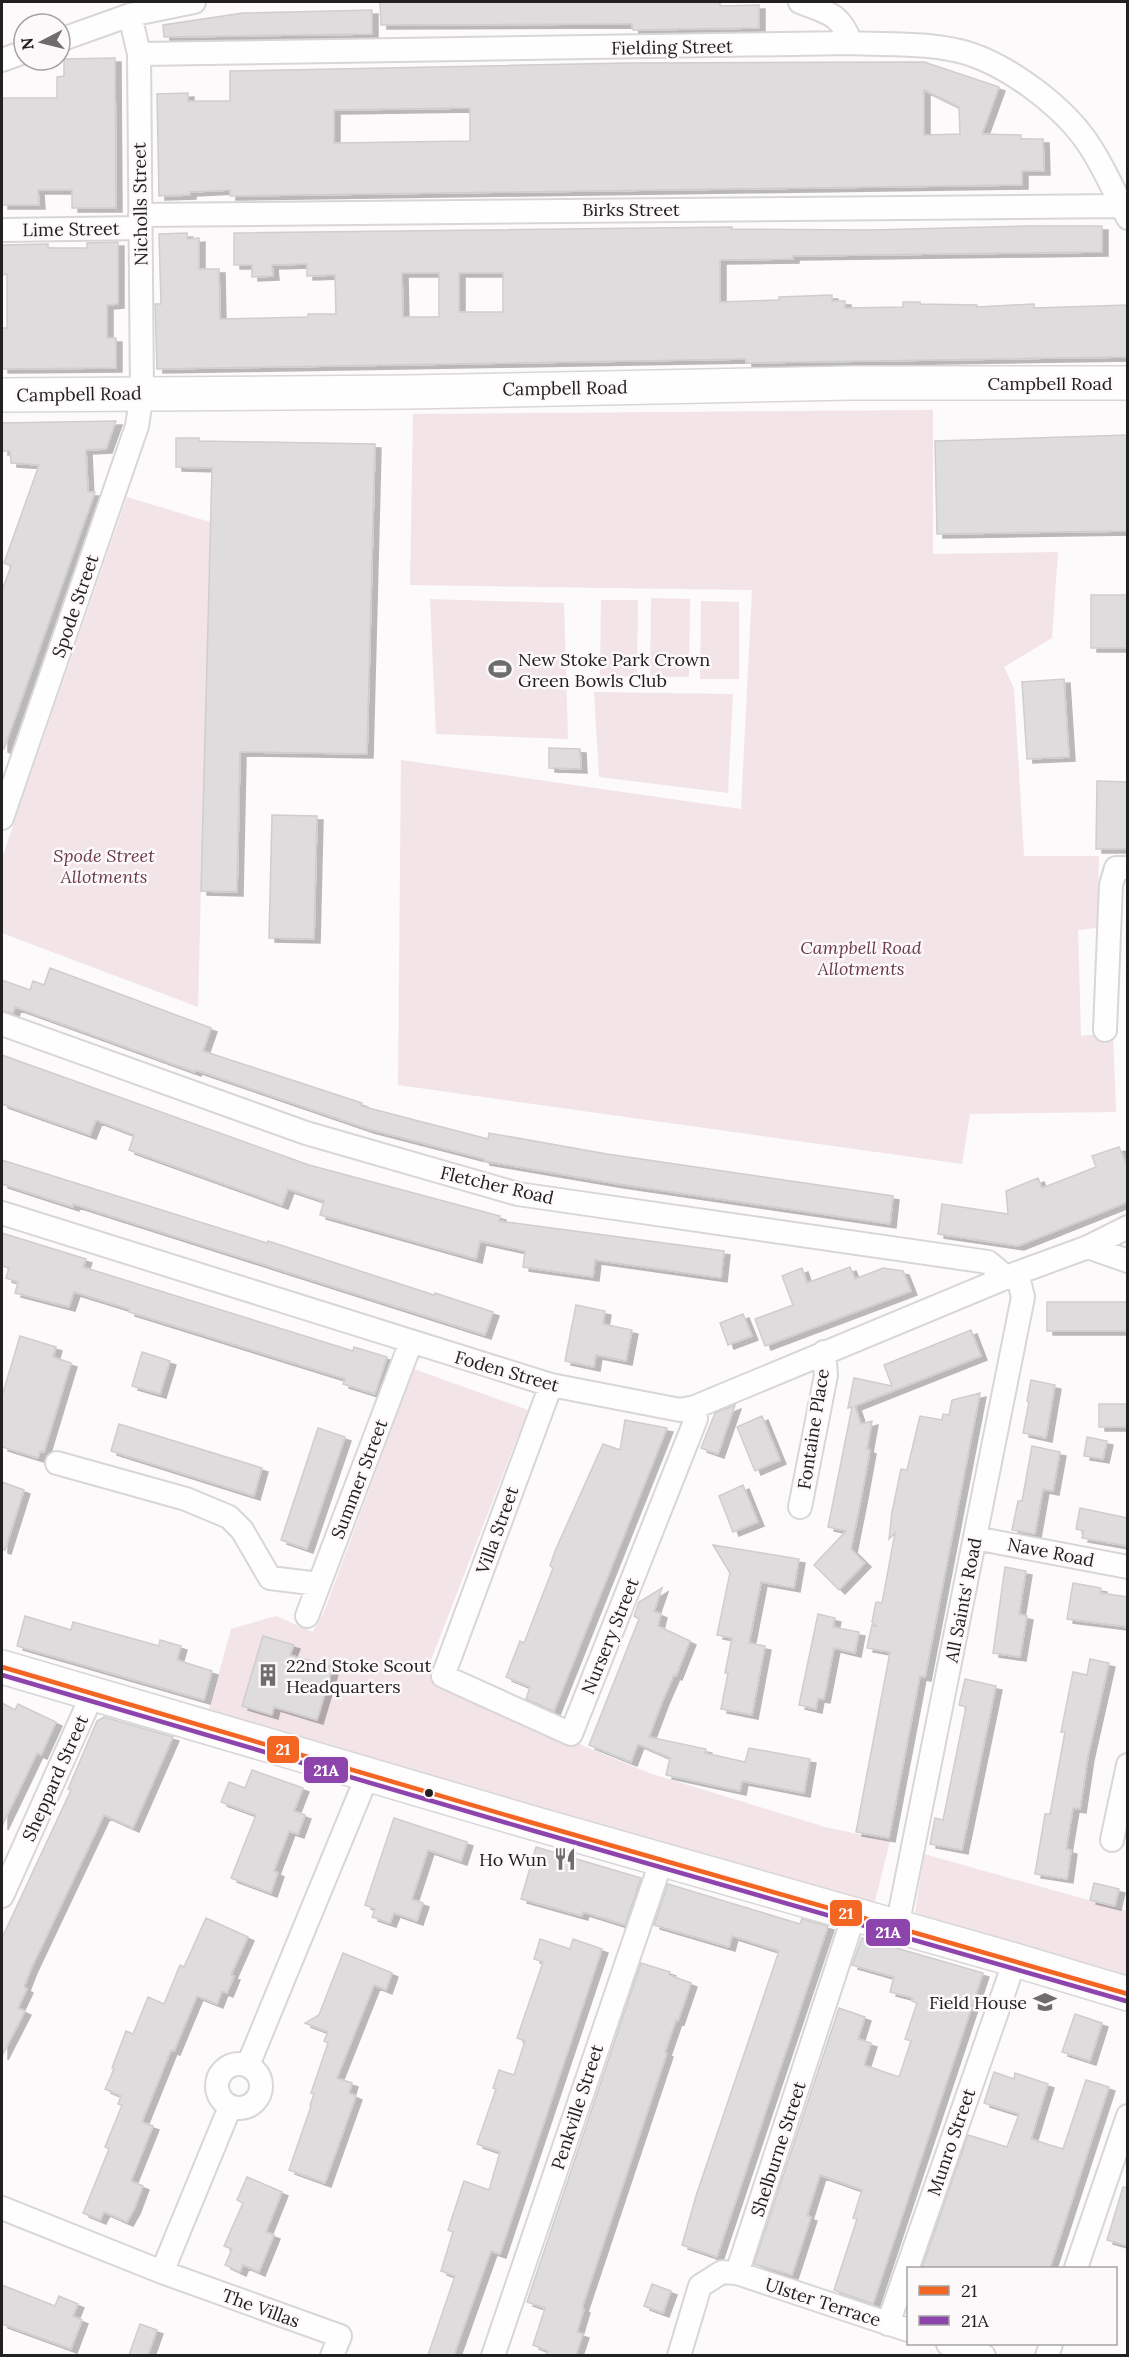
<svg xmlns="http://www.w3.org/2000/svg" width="1129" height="2357" font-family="Lora,serif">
	<defs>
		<filter id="shadow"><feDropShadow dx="6" dy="4" stdDeviation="0" flood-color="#0004"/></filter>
	</defs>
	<rect width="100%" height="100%" fill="#fcfafb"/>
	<path fill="#f2e4e7" d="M933,410V554L1058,552L1052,638L1004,667L1014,688L1024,856H1099L1097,928L1078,930L1081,1036L1113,1032L1116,1112L970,1114L962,1164L398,1085L401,760L741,809L752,590L410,585L413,414Z
		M127,497L210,522L198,1007L2,933V858Z
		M651,598L690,599L689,677H650Z
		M430,599L564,603L568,739L436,734Z
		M601,600H638L637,677L600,676Z
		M701,601L739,602V679H700Z
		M594,692L733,694L728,793L599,777Z
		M414,1369L528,1410L431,1660L424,1670L584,1746L649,1773L825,1827L890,1841L874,1905L208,1713L231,1629L276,1616L313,1632L324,1612Z
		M924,1854L1127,1911V1977L915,1913Z"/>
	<path fill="#dedcdd" stroke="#cfcdce" stroke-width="1.5" fill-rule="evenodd" filter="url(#shadow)" d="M380,2H720V6L759,5V28L633,30L632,24L381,25Z
		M372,10V34L164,37L163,25L243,13Z
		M115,58L116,208H72V190H38L39,205H2V98H57V77L64,76V59Z
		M924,62L999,87L982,134L1021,135V139H1043L1044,171H1022V185L230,196V190L190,192V195L159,196L157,94L188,93V101H230V71L629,63ZM924,90L959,107L960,134L924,135ZM470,108V141L334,143V110Z
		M1024,226H1102V252L793,256V259L720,260V302L779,300V297L832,295V301H845V308L903,307V302H920V304L977,305V307L1034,304V308L1128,305V357L746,363V359L157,369L155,304H161L159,234L187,233V239L199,238V269H219L220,319L308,317V314H336L335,275L307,276V264L272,265L273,276L252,277V265H234V233L732,227V229L870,230ZM402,273H439V317H403ZM459,273H503V312H459Z
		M118,242V304L107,305V338H116V368L2,369V328H7V274L2,275V245L48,244V248H87V243Z
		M116,421L106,449L86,450L88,492H95L4,749L2,748V591L11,566L4,563L39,465L11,463L10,451H2V423Z
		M1128,435V531L937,534L935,441Z
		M176,438H199V441L375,444L367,754L240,752L237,892L201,891L212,468L176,467Z
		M1091,595H1128V648H1091Z
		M1064,679L1069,757L1027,759L1022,682Z
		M549,748L580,749L581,769L549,768Z
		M1097,781L1128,782V849H1096Z
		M272,815L317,816L314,939L269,938Z
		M50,968L211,1028L203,1051L362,1103L361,1106L488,1139L489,1133L607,1154L893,1196L890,1224L618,1184L484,1161V1159L368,1129L196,1070L195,1072L15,1007L13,1013L2,1011V980L30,990L33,981L44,985Z
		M2,1055L309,1165L500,1216L499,1221L724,1251L721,1278L595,1260L593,1277L523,1267L525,1251L480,1241L476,1259L320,1215L324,1201L288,1189L282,1205L129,1150L134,1135L127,1132L96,1120L90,1135L2,1104Z
		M1119,1147L1128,1168V1202L1018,1246L938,1234L942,1204L1008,1214L1006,1191L1038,1178L1042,1188L1096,1167L1092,1156Z
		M2,1160L267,1243L268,1241L434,1295L435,1293L493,1312L485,1335L73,1204V1207L2,1184Z
		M2,1233L86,1259L83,1267L353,1351L354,1347L387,1357L375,1394L343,1384L345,1379L129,1312V1309L74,1292L69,1307L15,1293L18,1282L6,1278L9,1268L2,1266Z
		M850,1267L855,1279L883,1268L903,1271L911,1291L765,1346L755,1319L793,1305L782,1276L802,1268L807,1283Z
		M1047,1302H1128V1331H1047Z
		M576,1305L605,1311L603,1324L632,1330L626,1361L596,1355L594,1367L565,1361Z
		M743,1314L752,1336L728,1345L720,1323Z
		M971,1330L981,1356L855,1406L861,1424L872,1421L867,1449L870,1450L862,1494L851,1549L865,1563L839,1590L814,1565L846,1531L828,1527L852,1407L848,1408L854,1378L892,1386L884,1365Z
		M20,1336L56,1347L53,1357L71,1363L44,1452L40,1451L38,1458L2,1447V1396Z
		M142,1352L170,1361L160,1394L132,1386Z
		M1031,1380L1055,1385L1046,1438L1023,1433L1029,1402L1027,1401Z
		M980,1393L925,1677L920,1676L889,1838L856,1832L890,1652L867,1648L872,1625L876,1626L872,1622L876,1602L882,1603L895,1533L889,1539L892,1512L901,1469L907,1470L920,1416L942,1420L943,1414L949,1415L952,1400Z
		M1099,1404H1128V1427H1099Z
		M735,1405L718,1454L701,1448L715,1413Z
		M762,1416L780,1460L755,1471L737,1427Z
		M625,1420L667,1428L554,1711L526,1699L530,1687L506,1677L520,1641L524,1643L553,1568L550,1566L555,1551L603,1444L620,1450Z
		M119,1424L262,1468L254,1496L111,1451Z
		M318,1428L345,1437L307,1549L281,1540Z
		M1087,1437L1107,1441L1103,1459L1084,1456Z
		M1032,1446L1060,1452L1053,1491L1043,1489L1035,1534L1012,1530L1018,1501H1022Z
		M2,1482L24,1490L5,1550L2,1549Z
		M743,1485L758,1522L733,1532L719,1496Z
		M1080,1508L1128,1518V1546L1082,1538L1084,1531L1076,1529Z
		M713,1545L799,1559L794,1588L761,1582L749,1643L765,1646L752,1715L721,1709L728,1673H725L732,1638L717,1635L730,1573Z
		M1005,1567L1026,1571L1019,1614L1027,1616L1020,1657L993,1653Z
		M1073,1583L1101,1588L1100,1593L1128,1597V1627L1067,1619Z
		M662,1588L654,1611L661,1614L658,1626L690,1641L676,1676L674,1675L663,1700L649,1737L706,1749L705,1753L745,1762L749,1748L810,1759L804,1793L742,1781L740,1791L666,1775L670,1758L638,1744L631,1762L589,1745L639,1619L634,1616L639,1602Z
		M818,1614L835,1618L833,1627L859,1632L855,1653L834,1648L824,1699L818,1698L816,1709L799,1705Z
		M25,1616L71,1630L73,1622L159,1646L160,1640L181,1646L177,1660L212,1671L204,1700L17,1646Z
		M263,1636L294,1645L290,1655L333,1667L317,1720L274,1707L272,1715L242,1706Z
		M1090,1659L1109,1663L1088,1756L1080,1809L1073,1808L1066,1849L1071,1850L1067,1879L1035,1874L1045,1814H1050L1065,1732H1061L1073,1672L1087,1675Z
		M965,1679L996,1686L962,1850L930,1844L935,1818L943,1820L966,1707L959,1705Z
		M2,1703L15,1710L18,1704L56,1722L41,1755L37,1753L2,1826Z
		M104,1717L173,1737L133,1828L104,1815L31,1969L24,1987L27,1989L18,2008L25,2011L2,2056V1938L71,1790L68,1789L97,1721Z
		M252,1770L303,1788L294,1811L305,1815L298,1834L289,1831L274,1871L278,1873L271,1893L231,1878L256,1815L221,1802L229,1782L245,1788Z
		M394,1818L467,1842L461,1861L428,1850L412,1899L423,1903L417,1921L394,1913L390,1923L372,1917L375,1909L365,1905Z
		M536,1847L641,1878L625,1925L583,1912L582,1916L521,1899Z
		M1094,1883L1119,1889L1115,1906L1090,1900Z
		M668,1884L800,1924L802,1919L828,1926L717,2257L682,2245L696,2196L779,1951L732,1936L729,1947L654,1925Z
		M206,1918L248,1937L231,1975L234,1976L227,1993L222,1991L217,2004L197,1996L174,2051L171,2050L142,2122L153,2126L131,2181L143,2186L134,2210L127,2222L104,2212L100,2220L83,2213L109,2149L105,2147L122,2105L118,2104L121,2096L105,2089L114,2069L112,2068L126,2031L133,2034L148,1997L164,2004L180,1965L184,1967Z
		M862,1938L983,1973L873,2304L834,2290L857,2219L853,2218L862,2190L820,2175L807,2216L811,2217L792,2275L754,2264L839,2008L865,2017L858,2039L871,2043L864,2065L899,2077L911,2041L905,2039L917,2003L912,2001L913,1998L890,1992L894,1977L852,1965Z
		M540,1939L570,1949L573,1939L602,1949L500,2254L491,2251L454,2355H428L455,2276L441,2271L453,2232L448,2230L464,2181L489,2190L500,2152L477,2144L496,2089L493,2088L499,2070L514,2075L525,2041L517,2038L543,1962L534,1959Z
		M343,1953L392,1973L386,1990L374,1985L337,2078L352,2083L349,2093L356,2096L325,2183L289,2170L311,2106L310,2105L314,2094L311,2093L328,2043L324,2041L328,2032L305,2023L319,2015Z
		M641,1963L670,1972L669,1975L691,1983L678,2021L676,2020L665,2052L667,2053L582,2308L584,2309L577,2332L583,2334L576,2355H546L548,2351L533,2345L545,2308L527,2302Z
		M1075,2014L1102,2023L1090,2061L1062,2052Z
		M994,2072L1014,2079L1015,2073L1048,2084L1031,2139L1063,2149L1086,2080L1109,2087L1050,2268H922L968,2135L1007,2147L1019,2114L984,2103Z
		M247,2177L282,2192L266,2232L274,2235L259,2272L243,2265L240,2272L225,2265L232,2249L224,2246L243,2203L237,2200Z
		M1123,2187L1128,2188V2246L1107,2240Z
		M652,2284L671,2291L663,2313L644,2306Z
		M2,2285L55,2306L59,2296L78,2304L73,2316L82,2320L71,2349L2,2324Z
		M140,2324L157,2330L148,2355H129Z"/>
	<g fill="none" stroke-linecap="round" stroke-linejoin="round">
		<g stroke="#d8d6d7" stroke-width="26">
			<path id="minor" d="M800,2C828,13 840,13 851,43
				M60,40L130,15L194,2
				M139,54L851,43C890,45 932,42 970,54C1012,68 1065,108 1089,145C1104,167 1115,194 1128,218
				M2,60L24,52
				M140,215L1121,206
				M2,230L140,228
				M2,818L137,426L142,393L139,54L130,15
				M2,1024L306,1133L518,1194L988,1262L1006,1277
				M1105,1030L1111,885L1116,868H1128
				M2,1213L551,1385L680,1410L695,1407L1017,1273L1088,1247L1128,1227
				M1088,1247L1128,1261
				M551,1385L443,1676L571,1734L696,1419L695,1407
				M57,1463L186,1499L229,1517L242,1530L270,1578L319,1584
				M800,1507L826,1375L824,1352
				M975,1538L1128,1567
				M307,1616L411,1342
				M1112,1840L1128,1765
				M2,1896L93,1693
				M897,1927L1023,1297L1017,1273
				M217 2086a22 22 0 1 1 44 0a22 22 0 1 1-44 0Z
				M248,2065L368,1774
				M2,2208L162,2272L340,2336L332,2356
				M1076,2268L1128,2116
				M162,2272L230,2107
				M737,2273L908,2330
				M888,2324L1015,1960
				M948,2344L984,2356
				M493,2356L662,1859
				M679,2356L700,2286L722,2272L737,2273L854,1915
				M1047,2356L1051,2344"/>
		</g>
		<g stroke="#d8d6d7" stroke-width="36">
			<path id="secondary" d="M2,1667L533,1823L1015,1960L1128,1994"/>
		</g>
		<g stroke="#d8d6d7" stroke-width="36">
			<path id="primary" d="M2,395L409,392L850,383H1128"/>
		</g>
		<use href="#minor" stroke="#fffefe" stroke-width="22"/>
		<use href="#secondary" stroke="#fffefe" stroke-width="33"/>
		<use href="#primary" stroke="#fffefe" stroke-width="33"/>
		<g stroke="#fdf9fa" stroke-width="9">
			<path id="bus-1" d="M2,1667L533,1823L1128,1994"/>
		</g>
		<g stroke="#fdf9fa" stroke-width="9">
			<path id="bus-2" d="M2,1675L531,1830L1126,2001"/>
		</g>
		<use href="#bus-1" stroke="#f26522" stroke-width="4.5"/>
		<use href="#bus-2" stroke="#8e44ad" stroke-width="4.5"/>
	</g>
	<defs>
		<g id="stadium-bare" transform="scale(1.8)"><path d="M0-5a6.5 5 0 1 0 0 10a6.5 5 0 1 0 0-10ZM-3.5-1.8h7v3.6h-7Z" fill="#6e6c6d" stroke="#fdf9fa" stroke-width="2.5" paint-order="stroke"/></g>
		<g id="building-bare" transform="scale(1.8)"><path d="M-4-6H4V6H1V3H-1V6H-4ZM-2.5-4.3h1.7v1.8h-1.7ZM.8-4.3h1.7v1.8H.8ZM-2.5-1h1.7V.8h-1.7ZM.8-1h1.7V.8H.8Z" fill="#6e6c6d" stroke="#fdf9fa" stroke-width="2.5" paint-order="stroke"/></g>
		<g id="restaurant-bare" transform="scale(1.8)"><path d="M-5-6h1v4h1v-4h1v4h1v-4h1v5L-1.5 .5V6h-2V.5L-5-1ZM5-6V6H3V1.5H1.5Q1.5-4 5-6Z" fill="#6e6c6d" stroke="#fdf9fa" stroke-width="2.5" paint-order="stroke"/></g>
		<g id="school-bare" transform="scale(1.8)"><path d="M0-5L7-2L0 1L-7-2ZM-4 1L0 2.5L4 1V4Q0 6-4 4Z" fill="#6e6c6d" stroke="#fdf9fa" stroke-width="2.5" paint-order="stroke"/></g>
	</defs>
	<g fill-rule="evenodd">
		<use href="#stadium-bare" x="500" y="669"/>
		<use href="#building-bare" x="268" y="1675"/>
		<use href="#restaurant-bare" x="565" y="1859"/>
		<use href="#school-bare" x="1045" y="2002"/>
	</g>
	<circle fill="#222021" stroke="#fdf9fa" stroke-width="2" cx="429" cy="1793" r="5"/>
	<g text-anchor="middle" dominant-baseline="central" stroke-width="5" stroke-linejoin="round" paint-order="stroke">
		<g font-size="18" fill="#222021" stroke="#fdf9fa">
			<text transform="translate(672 47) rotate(-1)">Fielding Street</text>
			<text transform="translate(140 204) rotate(-91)">Nicholls Street</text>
			<text x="631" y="209">Birks Street</text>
			<text transform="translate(71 229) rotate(-1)">Lime Street</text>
			<text x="1050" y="383">Campbell Road</text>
			<text transform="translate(565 388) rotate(-1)">Campbell Road</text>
			<text transform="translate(79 394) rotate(-1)">Campbell Road</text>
			<text transform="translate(75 606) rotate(-71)">Spode Street</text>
			<text transform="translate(497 1185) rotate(13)">Fletcher Road</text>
			<text transform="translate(507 1371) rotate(16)">Foden Street</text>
			<text transform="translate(813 1429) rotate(-81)">Fontaine Place</text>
			<text transform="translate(359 1479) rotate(-69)">Summer Street</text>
			<text transform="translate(497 1530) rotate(-70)">Villa Street</text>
			<text transform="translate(1051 1552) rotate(11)">Nave Road</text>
			<text transform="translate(963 1600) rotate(-79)">All Saints' Road</text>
			<text transform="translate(610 1636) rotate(-68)">Nursery Street</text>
			<text transform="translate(55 1778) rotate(-66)">Sheppard Street</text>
			<text transform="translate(577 2107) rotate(-72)">Penkville Street</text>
			<text transform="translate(951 2142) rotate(-71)">Munro Street</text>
			<text transform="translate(778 2149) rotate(-72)">Shelburne Street</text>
			<text transform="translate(823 2302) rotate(18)">Ulster Terrace</text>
			<text transform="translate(261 2308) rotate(20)">The Villas</text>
		</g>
		<g font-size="18" fill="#222021" stroke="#fdf9fa" text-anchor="start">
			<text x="518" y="659">New Stoke Park Crown<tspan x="518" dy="21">Green Bowls Club</tspan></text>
			<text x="286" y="1665">22nd Stoke Scout<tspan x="286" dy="21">Headquarters</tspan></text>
			<text x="547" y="1859" text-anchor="end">Ho Wun</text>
			<text x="1027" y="2002" text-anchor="end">Field House</text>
		</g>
		<g font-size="18" font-style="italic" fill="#6a3a49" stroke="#fdf9fa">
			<text x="104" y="855">Spode Street<tspan x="104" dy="21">Allotments</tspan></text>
			<text x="861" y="947">Campbell Road<tspan x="861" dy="21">Allotments</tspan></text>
		</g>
	</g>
	<g stroke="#fdf9fa" stroke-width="2">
		<rect x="266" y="1735" width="34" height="29" rx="6" fill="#f26522"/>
		<rect x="303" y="1756" width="46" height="28" rx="6" fill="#8e44ad"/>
		<rect x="829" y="1899" width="34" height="28" rx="6" fill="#f26522"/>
		<rect x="865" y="1918" width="46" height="29" rx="6" fill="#8e44ad"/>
	</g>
	<g font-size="16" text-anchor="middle" font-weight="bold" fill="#fff">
		<text x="283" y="1755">21</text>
		<text x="326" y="1776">21A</text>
		<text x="846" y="1919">21</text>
		<text x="888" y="1938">21A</text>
	</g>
	<rect width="1129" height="2357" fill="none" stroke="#222021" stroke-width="6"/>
	<rect x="907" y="2267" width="210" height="78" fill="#fdf9fa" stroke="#a5a2a3" stroke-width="1.5"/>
	<rect x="919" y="2286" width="30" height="9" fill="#f26522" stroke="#a5a2a3" stroke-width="1.5"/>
	<text x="961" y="2297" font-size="18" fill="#222021">21</text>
	<rect x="919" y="2316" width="30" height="9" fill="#8e44ad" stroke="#a5a2a3" stroke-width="1.5"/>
	<text x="961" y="2327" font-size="18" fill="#222021">21A</text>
	<g transform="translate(42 42) rotate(263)"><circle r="28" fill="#fdf9fa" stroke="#a5a2a3" stroke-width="1.5"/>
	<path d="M0-4.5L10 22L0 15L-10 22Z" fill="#6e6c6d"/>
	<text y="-9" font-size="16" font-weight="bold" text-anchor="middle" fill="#222021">N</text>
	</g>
</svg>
